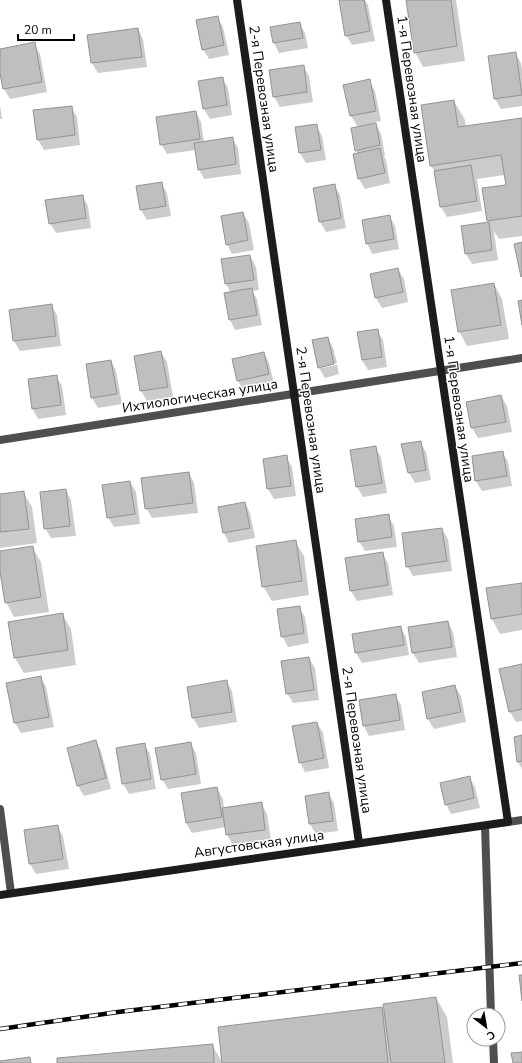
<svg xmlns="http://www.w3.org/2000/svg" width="522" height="1063" font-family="'Nunito Sans',sans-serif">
	<rect width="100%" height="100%" fill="#fff"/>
	<path fill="#0003" d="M340,0H365L368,5L375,41L352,45L346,35Z
		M407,0H456L465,61L423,67L415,52Z
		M217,17L223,27L229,55L209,59L203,49Z
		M299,23L305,33L308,48L279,53L274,43Z
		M138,29L143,39L147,67L98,73L92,63Z
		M34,44L40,54L47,92L10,99L4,89L0,68V50Z
		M515,53L521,63L522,70V106L501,109L495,99L489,57Z
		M303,66L309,76L313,102L280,107L274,97L271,71Z
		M222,78L228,88L232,115L210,119L204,109Z
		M369,81L375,91L381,121L375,122L381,134L385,155L384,156L386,160L390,183L365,189L359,179L358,154L356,150L358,127L351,116Z
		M454,101L465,120L466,127L522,119V236L499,239L494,231L498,260L472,264L466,254L463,227L489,223L488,220L507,185L505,175L477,179L482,211L447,217L441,207L436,173L431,166Z
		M0,105L2,119H0Z
		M71,107L77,117L80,145L44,150L38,140Z
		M196,112L201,122L204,142L232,138L238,148L241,174L204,179L199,169L196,150L167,154L161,144Z
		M316,125L322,136L326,160L306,163L300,153Z
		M161,183L167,193L171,216L147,220L141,210L137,187Z
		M334,185L340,195L346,228L326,232L320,222L315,189Z
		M82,196L88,206L91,228L56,233L50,223Z
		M243,213L249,223L254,250L232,254L227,244Z
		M389,216L395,226L399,249L372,254L367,243Z
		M250,256L256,267L259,290L252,291L257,299L262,325L235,330L230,320L225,294L231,293L226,284L222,260Z
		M398,269L404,279L408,302L382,308L376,298L371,274Z
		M494,284L502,299L509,339L467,346L459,331Z
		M51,305L57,315L61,346L20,351L14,341L10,311Z
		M377,330L383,340L387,367L368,370L362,360Z
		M328,338L333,348L337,363L321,366V368L337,365L339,374L325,378L319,368Z
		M161,352L167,362L173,397L147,401L141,391L135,357Z
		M264,353L269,363L274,384L244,391L238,381L233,359Z
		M111,361L116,371L122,404L98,408L92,398Z
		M56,376L62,386L66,415L38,419L33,409Z
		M501,396L507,406L512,432L478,438L472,428L467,403Z
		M420,442L426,452L431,480L415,483L409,473Z
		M375,447L381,457L387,493L363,497L357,487Z
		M502,452L508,462L512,486L482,491L476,481Z
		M286,457L292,467L296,496L274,499L268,489Z
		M189,473L194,483L198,513L152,518L146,508Z
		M130,482L136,492L140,524L114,527L108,517Z
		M66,490L71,500L76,536L51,538L45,528Z
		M23,492L32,507L37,543L0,548V495Z
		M245,503L250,513L255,538L229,543L224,533Z
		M388,516L394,526L397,547L365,551L359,541Z
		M442,529L448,539L452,571L413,576L407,566Z
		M295,541L304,556L309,595L272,601L263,586Z
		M32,547L41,562L49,612L14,617L6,602L0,565V552Z
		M382,553L388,563L393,595L357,601L351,591L346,558Z
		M522,584V630L500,634L492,619L487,589Z
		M299,607L305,617L309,643L288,647L282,636Z
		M62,614L71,629L76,665L24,673L15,658L9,622Z
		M448,622L453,632L457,657L419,663L413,653L409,628Z
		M400,627L406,637L409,655L362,663L356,653L353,635Z
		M309,658L315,668L319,700L293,703L287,693Z
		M522,665V721L516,722L510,712L500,670Z
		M40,677L46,687L54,727L21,733L15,723Z
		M226,681L232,691L237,722L199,728L193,718Z
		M455,686L461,696L466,722L434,729L428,719Z
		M395,695L401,705L405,730L369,736L364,726Z
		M317,723L323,733L329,768L305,772L300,762Z
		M522,736V769L518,762L515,737Z
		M96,741L101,751L111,789L84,796L78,786Z
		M190,743L196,753L201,784L168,789L162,779Z
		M144,744L150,754L156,789L129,794L123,784L117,748Z
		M469,777L475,787L480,808L451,814L446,804Z
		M217,788L223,799L224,809L261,803L267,814L271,840L233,845L227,835L226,827L192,833L186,823Z
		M328,793L334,803L338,831L316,834L310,824L306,797Z
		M57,826L63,836L69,869L36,874L30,864L25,831Z
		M436,998L447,1017L453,1063H223L381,1008L385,1015Z
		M212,1045L223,1063H58Z"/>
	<path fill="#bfbfbf" stroke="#939393" d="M339,0H364L370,31L345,36Z
		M406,0H451L457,46L414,53Z
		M218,16L224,45L202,50L196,20Z
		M300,22L303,38L273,43L270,27Z
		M138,28L142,57L91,63L87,35Z
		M35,42L42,82L3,89L0,74V49Z
		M516,52L522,95L494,99L488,56Z
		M304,65L307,92L273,97L269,70Z
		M223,77L227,105L203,109L198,81Z
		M370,79L376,111L350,116L343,85Z
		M454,100L458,127L522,118V216L487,221L482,188L506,185L501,155L430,166L421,105Z
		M72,106L75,135L37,140L33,110Z
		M196,111L200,139L160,145L156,117Z
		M376,123L380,145L355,151L351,128Z
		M317,124L321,150L299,153L295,127Z
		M233,137L236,164L198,170L194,143Z
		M380,148L385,173L358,179L353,154Z
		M471,165L477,201L440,207L434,171Z
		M162,182L166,206L140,210L136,186Z
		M335,184L341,218L319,222L313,188Z
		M83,195L86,218L49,224L45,200Z
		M243,212L248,240L226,245L221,216Z
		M390,215L394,239L366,244L362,220Z
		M489,222L492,250L465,254L461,226Z
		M522,242V276L521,277L514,244Z
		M250,255L254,280L225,284L221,259Z
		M398,268L403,292L375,298L370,274Z
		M494,283L501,325L458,332L451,290Z
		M252,288L257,315L229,320L224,293Z
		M522,300V325L518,301Z
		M52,304L56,336L13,341L9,310Z
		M378,329L382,357L362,360L357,332Z
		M328,337L334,364L318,368L312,340Z
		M161,351L168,387L140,391L134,356Z
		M264,352L269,374L237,381L232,359Z
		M111,360L117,394L91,398L86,364Z
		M57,375L61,405L32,409L28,379Z
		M501,395L506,422L471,428L466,402Z
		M421,441L426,470L408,473L401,444Z
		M376,446L382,483L356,487L350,450Z
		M503,451L507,476L475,481L472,456Z
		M287,455L291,486L267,489L263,459Z
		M189,472L193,503L145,509L141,478Z
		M130,481L135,514L107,518L102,485Z
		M66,489L70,526L44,529L40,492Z
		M24,491L29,529L0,532V494Z
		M245,502L250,528L223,533L218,507Z
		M389,514L392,537L358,542L355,519Z
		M442,528L447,561L406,567L402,533Z
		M296,540L302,581L262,587L256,546Z
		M33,546L41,597L5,603L0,572V551Z
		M383,552L388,585L350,591L345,558Z
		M522,583V614L491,619L486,588Z
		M300,606L304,633L281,637L277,609Z
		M63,613L68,650L14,658L8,622Z
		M448,621L452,647L412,653L408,627Z
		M401,626L404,645L355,653L352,634Z
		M309,657L314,690L286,694L281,661Z
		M522,664V709L509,712L499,669Z
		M41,676L49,717L14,723L6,683Z
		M227,680L232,712L192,718L187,687Z
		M455,685L461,712L427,719L422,692Z
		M396,694L400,720L363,726L359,700Z
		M317,722L324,758L299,763L292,726Z
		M522,735V761L517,762L514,737Z
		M96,740L106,778L77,786L67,748Z
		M191,742L196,774L161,780L155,748Z
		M145,743L151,779L122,784L116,748Z
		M470,776L474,798L445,805L440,783Z
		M217,787L222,817L186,823L181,793Z
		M329,792L333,821L309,824L305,796Z
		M262,802L265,830L226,835L222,808Z
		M58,825L63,859L29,864L24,830Z
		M519,975H522V1001Z
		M436,997L445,1063H391L383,1004Z
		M382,1007L388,1063H222L218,1027Z
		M213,1044L214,1063H57V1058Z
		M522,1052V1063H513L511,1053Z
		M30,1057L31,1063H0V1061Z"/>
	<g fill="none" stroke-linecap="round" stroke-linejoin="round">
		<path stroke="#4f4f4f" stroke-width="8" d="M0,440L522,358
			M0,809L11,893
			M508,822L522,820
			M485,826L491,1015
			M493,1039L494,1063"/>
		<path stroke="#1c1c1c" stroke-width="8" d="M237,0L359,843
			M0,895L508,822L386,0"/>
		<g stroke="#000" stroke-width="4.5">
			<path id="rail" d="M0,1029L118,1012L522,963"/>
		</g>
		<use href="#rail" stroke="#fff" stroke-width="3" stroke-dasharray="9" stroke-linecap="butt"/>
	</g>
	<g text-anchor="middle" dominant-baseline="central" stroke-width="3" stroke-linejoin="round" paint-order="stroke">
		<g font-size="14" fill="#000" stroke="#fff">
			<text transform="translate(412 89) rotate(82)">1-я Перевозная улица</text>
			<text transform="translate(264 99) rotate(82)">2-я Перевозная улица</text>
			<text transform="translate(200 396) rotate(-9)">Ихтиологическая улица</text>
			<text transform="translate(459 409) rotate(82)">1-я Перевозная улица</text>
			<text transform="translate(311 420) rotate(82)">2-я Перевозная улица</text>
			<text transform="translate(357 740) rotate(82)">2-я Перевозная улица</text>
			<text transform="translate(259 844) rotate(-8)">Августовская улица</text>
		</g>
	</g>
	<g transform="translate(486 1027) rotate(149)"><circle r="19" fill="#ffffff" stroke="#999999"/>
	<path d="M0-3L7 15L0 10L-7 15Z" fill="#000000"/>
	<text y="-6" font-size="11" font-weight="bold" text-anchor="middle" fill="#000000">С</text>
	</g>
	<path d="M18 34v6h56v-6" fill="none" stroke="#000000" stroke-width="2"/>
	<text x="24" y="34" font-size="12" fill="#000000" stroke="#ffffff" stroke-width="3" paint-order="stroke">20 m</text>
</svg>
